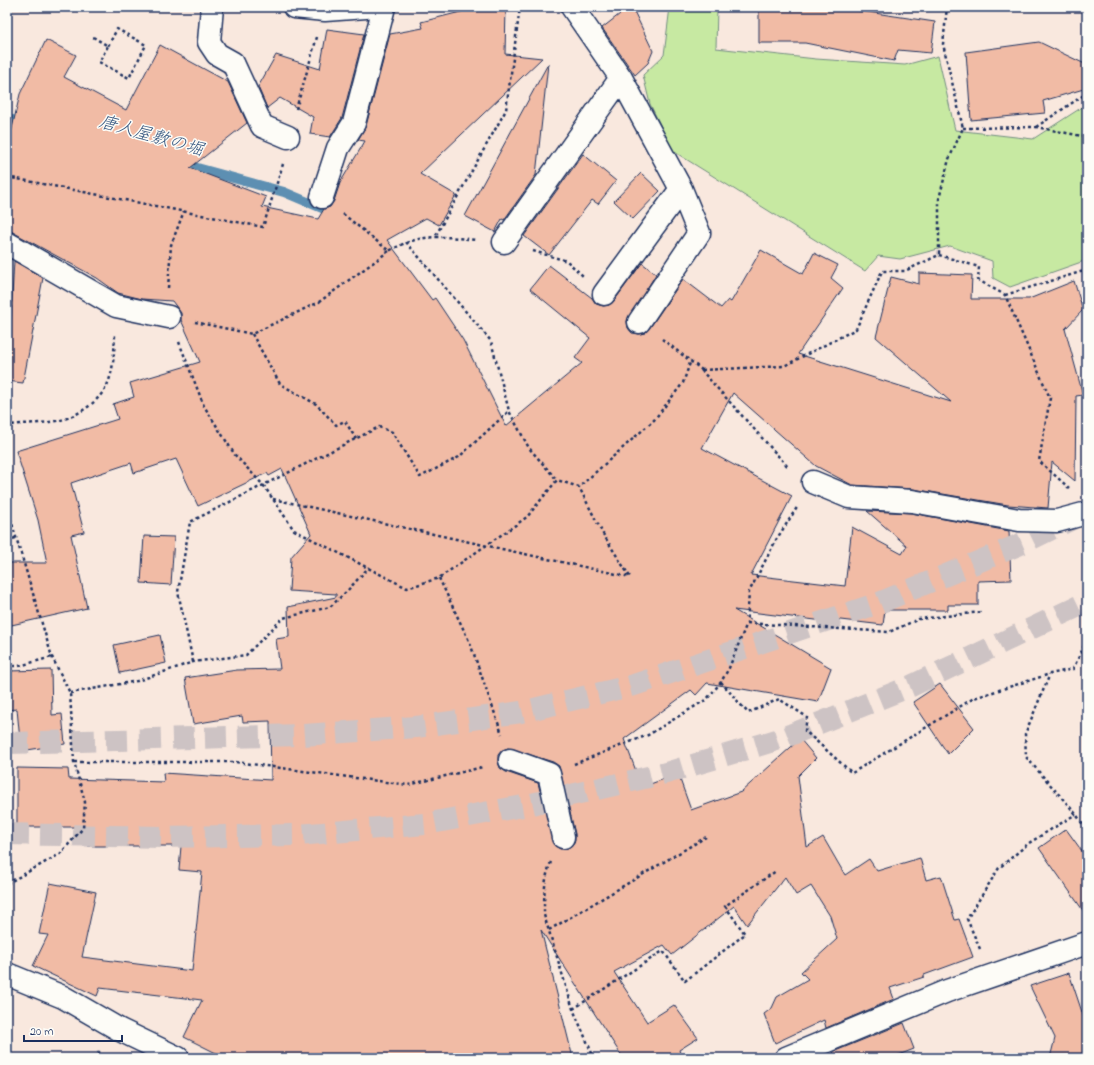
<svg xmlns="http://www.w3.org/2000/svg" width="1094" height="1065" font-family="'Indie Flower','Klee One',sans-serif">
	<rect width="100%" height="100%" fill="#f9e8de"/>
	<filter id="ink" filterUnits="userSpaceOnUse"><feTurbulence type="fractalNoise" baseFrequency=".025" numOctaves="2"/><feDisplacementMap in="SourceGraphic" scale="8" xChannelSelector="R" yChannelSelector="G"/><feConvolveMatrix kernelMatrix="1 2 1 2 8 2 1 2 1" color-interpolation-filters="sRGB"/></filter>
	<g filter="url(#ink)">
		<path fill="#c7e9a2" stroke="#718c80" d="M670,7H717L716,48L816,59L905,65L938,56L955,130L1033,139L1087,104V260L1010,287L993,278L992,261L950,246L900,259L878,256L865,271L673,151L650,104L643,75L664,55Z"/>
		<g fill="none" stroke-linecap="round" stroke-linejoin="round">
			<path stroke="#5d8fb2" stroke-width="10" d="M7,119L27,123
				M179,163L284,192L329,211"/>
		</g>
		<path fill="#f1bba5" stroke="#1b2f5e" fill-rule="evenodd" d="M480,7H506L505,54L542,58L420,174L456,195L439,225L426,218L387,240L432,300L435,298L463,340L506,426L582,363L575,358L590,338L530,289L549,265L592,298L596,304L603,306L609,305L614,301L642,263L656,274L627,321L628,328L632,333L639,334L645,333L649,329L683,279L721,308L728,300L731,302L761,250L803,274L814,253L838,265L831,278L843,288L798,354L951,402L876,337L891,277L919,284V273L972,275L971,299H1029L1074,281L1083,310L1065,329L1083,395L1076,396L1075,481L1052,462L1048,508L1008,505L913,489L852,485L816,466L733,393L702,448L792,496L751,575L845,586L852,527L902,554L907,546L867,511L911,513L1009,531L1011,580L978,581V605H948V610H885L883,625L832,619V622L734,610L831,668L818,702L707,683L696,695L691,690L624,739L642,787L678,774L691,810L741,792L800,739L816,758L798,776L807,847L823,837L845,875L869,859L877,871L920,858L926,880L941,876L955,920L959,919L973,957L924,975V977L890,988L894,999L826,1028L824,1020L775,1043L764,1014L772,1008L777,997L808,979L801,972L837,939L830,916L811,886L796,895L785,877L747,925L734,906L672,955L664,945L614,972L647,1022L674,1005L698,1038L679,1050L682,1058H623L541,930L573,1058H226L184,1037L202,1000L100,988L97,996L33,966L48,935L39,934L50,883L96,892L82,957L192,971L202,872L179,870L181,846H88L92,827H17V768L68,769L69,779L164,782L163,773L271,780L270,721L243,722L242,716L193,724L185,678L237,670L280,669L276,639L289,637L288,607L336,597V594L289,591L291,557L311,534L282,469L269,476L267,473L198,506L176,459L134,473L131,463L71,483L84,532L71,535L87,608L7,626V563H47L38,520L16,451L118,419L113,404L134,397L130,383L200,362L181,320V313L172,301L142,299L118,293L97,278L7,229V150L20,94L46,40L76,55L64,77L126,110L160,45L228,82L247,123L190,168L266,197L262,207L318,219L324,209L330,207L334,201L340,183L365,141L358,140L366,126L390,34L423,28L421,22ZM508,748L553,762L559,766L575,834V841L571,846L565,849H560L554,845L538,783L506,772L500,768L498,762V755L502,750Z
			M629,7H632L653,51L648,63L635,75L602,28Z
			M759,7H834L935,22L931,53L898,50L894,61L805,43H759Z
			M327,29L364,34L342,118L330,137L310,134L313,117L280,98L267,108L258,87L276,55L320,69Z
			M1039,42L1087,65V88L1043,101L1045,113L971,120L966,52Z
			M548,64L536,175L504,220L502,219L495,232L465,216Z
			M583,154L616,181L598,204L592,200L549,255L524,236Z
			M641,173L660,191L633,219L614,201Z
			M14,261L43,278L23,383L7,381Z
			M144,536L174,537L171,585L141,583Z
			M160,635L166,663L120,673L114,645Z
			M51,670L52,715L62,714L65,744L21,751L17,709L7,710V671Z
			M940,684L974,728L948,754L913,702Z
			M1066,829L1087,858V916L1039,848Z
			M1069,973L1087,1027V1058H1050L1055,1038L1030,986Z
			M904,1023L914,1049L891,1058H835L833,1052Z"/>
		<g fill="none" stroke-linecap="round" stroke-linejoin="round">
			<path stroke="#cdc3c4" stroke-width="22" stroke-dasharray="22 11" stroke-linecap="butt" d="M7,743L303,735L416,727L521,712L634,685L879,603L1023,543L1072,519
				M7,834L163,837L299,835L425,824L523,806L666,773L780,739L911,686L1087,602"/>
			<g stroke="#1b2f5e" stroke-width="25">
				<path id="street" d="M212,7L209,42L217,54L233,63L262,126L288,137
					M294,7L325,10L366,7
					M572,7L621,78L681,189L699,233L639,322
					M322,197L338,148L354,123L384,7
					M504,242L621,78
					M7,243L116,306L169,317
					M604,294L681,189
					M813,482L849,497L912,501L1019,520L1057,521L1087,513
					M510,760L549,774L563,837
					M7,974L63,997L120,1030L178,1058
					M786,1058L947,991L1087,943"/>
			</g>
			<path stroke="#1b2f5e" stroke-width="2.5" stroke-dasharray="3 3" stroke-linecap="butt" d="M7,11H9
				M93,37L108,46L99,62L129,78L146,45L117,29L108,46
				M296,109L317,37
				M1036,127L1087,93
				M963,128L1036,127L1087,137
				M7,177L263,227L283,164
				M343,214L389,251C421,233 441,236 476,240
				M436,235L506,110L520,7
				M406,242L491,341L509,411L529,448L557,480
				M533,251L567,261L583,276
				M939,255L979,267L978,280L1005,295L1050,398L1039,461L1069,488
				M168,288L171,245L184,211
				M1005,295L1087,270
				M195,322L252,334L319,302L389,251
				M252,334L280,384L316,404L336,425L345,421L356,439
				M662,339L702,370
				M179,342L204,406L235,455L264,486L294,530L407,588L439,578L527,517L557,480L579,487L654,420L683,383L691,360
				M701,370L789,468
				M702,370L784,366L856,329L882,271H905L939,255V199L949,159L963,128L943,44L947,7
				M7,427L9,425C25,423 49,424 64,419C81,414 101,400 108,383C114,368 114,351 115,335
				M273,499L630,577L603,534L579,487
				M7,507L52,657L70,693L74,762L85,802L83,828L60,854L8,883L7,886
				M7,540L16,538
				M439,578L470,643L502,734
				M747,623L889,632L919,619L981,612
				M1087,640L1073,669L1050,674L1025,734L1026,757L1076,814L1087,831
				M193,662L178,592L190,522L379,427L392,432L420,477L459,457L509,411
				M7,666H19L52,657
				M721,682L748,713L779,699L807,717L805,731L852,773L974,698L1050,674
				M70,693L137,681L193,662L246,655L283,618L330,607L347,591L369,567
				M74,762H236L408,785L483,767
				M574,764L648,735L707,699L721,682L729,668L747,623L749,592L776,540L798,506
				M551,862C544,878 544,897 544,915L573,1009L594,1058
				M549,930L706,837
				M980,949L967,919L999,868L1029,843L1076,814
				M573,1009L663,951L685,981L745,934L725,906L776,871
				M94,1058L100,1051"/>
			<use href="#street" stroke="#fdfcf7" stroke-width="22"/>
		</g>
	</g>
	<g text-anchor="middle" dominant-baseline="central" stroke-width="3" stroke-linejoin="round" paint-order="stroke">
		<g font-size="18" font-style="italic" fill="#365781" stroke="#fdfcf7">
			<text transform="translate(151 137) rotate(16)">唐人屋敷の堀</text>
		</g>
	</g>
	<rect width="1094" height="1065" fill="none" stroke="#fdfcf7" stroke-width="24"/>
	<rect x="12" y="12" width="1070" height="1041" fill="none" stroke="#1b2f5e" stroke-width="1.5" filter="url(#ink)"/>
	<path d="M24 1035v6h98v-6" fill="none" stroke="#1b2f5e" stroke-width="2"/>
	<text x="30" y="1035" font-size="12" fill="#1b2f5e" stroke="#fdfcf7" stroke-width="3" paint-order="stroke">20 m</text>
</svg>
